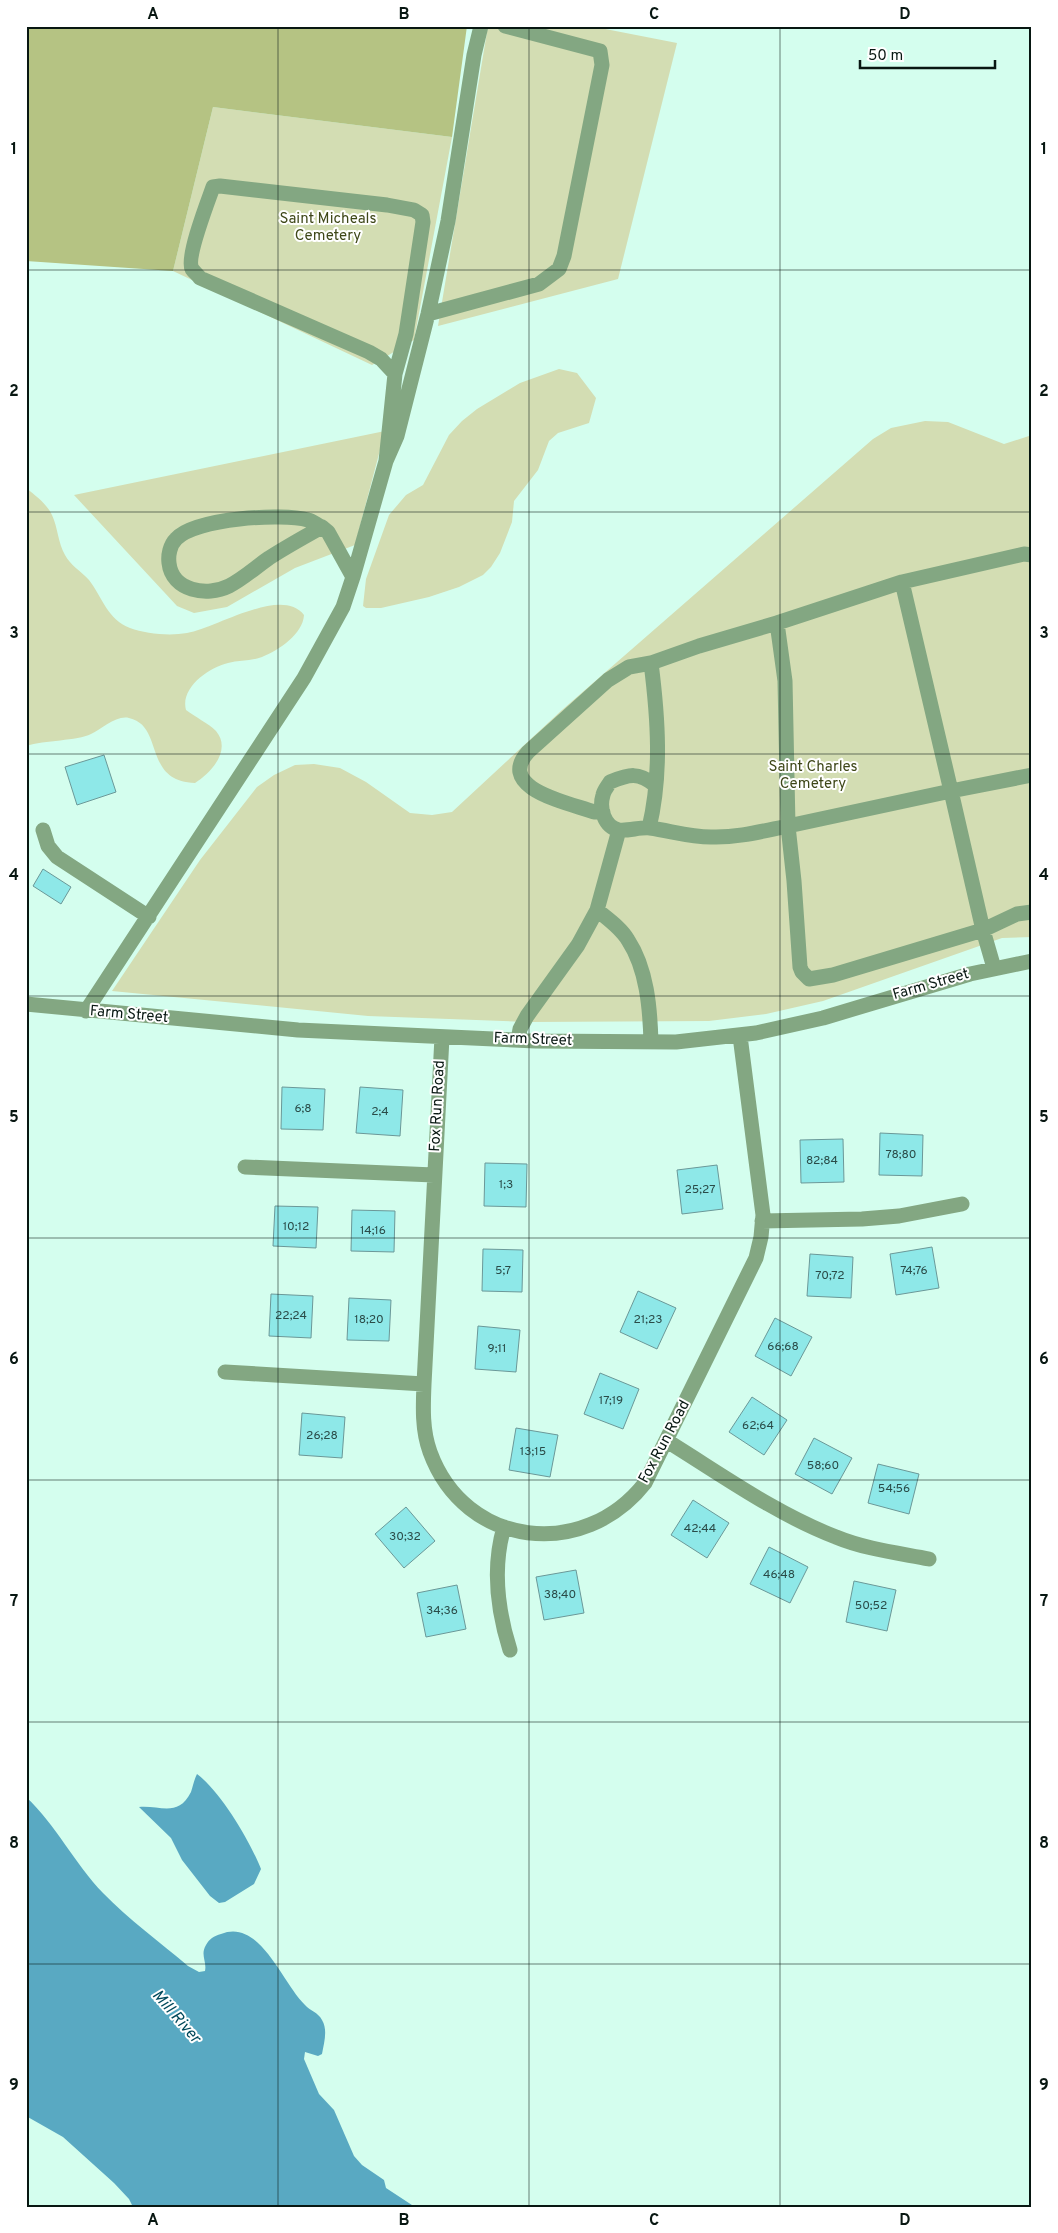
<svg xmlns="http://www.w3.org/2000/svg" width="1058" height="2233" font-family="Overpass,sans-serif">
	<rect width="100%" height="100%" fill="#d4feee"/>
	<path fill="#d3ddb3" d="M488,26H590L677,43L618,279L438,326Z
		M213,107L452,137L414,340L372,365L173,271Z
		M559,369L577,373L596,398L589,423L558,433L549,441L538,470L514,501L512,522L500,553L491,567L483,575L459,587L429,597L381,608H366L363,606L366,579L389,515L406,495L423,485L449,435L462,421L477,409L520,383Z
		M925,421L948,422L1004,444L1032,435V937L1002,938L823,1001L766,1014L709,1021L530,1022L368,1016L112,991L200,860L257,787L274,775L295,765L314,764L340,768L366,782L410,813L432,815L452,812L562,710L873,439L891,428Z
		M385,431L355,545L295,568L227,607L194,613L177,606L74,495Z
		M26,488C36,496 47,504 52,515C58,528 58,543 65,555C70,565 81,571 89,580C102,597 108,620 130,628C146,634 170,636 187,633C217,628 281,586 304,615C303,634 279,650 262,657C251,661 239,660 228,663C208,668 180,688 186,710C195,717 208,723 216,731C232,750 211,773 195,783C142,781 165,726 129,718C116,715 102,729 91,734C77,741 45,740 26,746Z"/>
	<path fill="#b5c383" d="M26,26H467L452,137L213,107L173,271L26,261Z"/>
	<path fill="#59a9c2" d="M197,1774C221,1792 250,1841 261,1869L254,1884L225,1902L219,1903L210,1896L182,1860L171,1838L139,1807C160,1805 178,1818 191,1792C193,1786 194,1780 197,1774Z
		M26,1797C56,1825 75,1864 103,1893C128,1919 160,1942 188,1966L199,1972L205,1971C207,1961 200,1955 206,1945C209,1939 214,1936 221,1934C260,1918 282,1983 305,2005C310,2011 318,2012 322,2020C328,2030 324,2043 322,2054L318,2056L305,2052L304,2059L319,2094L334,2110L354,2156L362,2165L384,2180L386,2188L415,2207H133L129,2199L114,2183L63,2137L26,2116Z"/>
	<path fill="#8ee8e8" stroke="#6b9898" d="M104,755L116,792L77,805L65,767Z
		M43,869L71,887L61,904L33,886Z
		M282,1087L325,1089L323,1130L281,1129Z
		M360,1087L403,1090L400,1136L356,1133Z
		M880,1133L923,1135L922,1176L879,1175Z
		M843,1139L844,1182L801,1183L800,1140Z
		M485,1163L527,1164L526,1207L484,1206Z
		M717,1165L723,1209L682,1214L677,1170Z
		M275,1206L318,1207L316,1248L273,1246Z
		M352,1210L395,1211L394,1252L351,1251Z
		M932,1247L939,1288L896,1295L890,1254Z
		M483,1249L523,1250L522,1292L482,1291Z
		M810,1254L853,1257L851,1298L807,1296Z
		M638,1291L676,1308L657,1349L620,1332Z
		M271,1294L313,1296L311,1338L269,1336Z
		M349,1298L391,1300L389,1341L347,1340Z
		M775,1318L812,1337L791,1376L755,1356Z
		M478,1326L520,1330L516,1372L475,1369Z
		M600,1373L639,1389L623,1429L584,1414Z
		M752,1397L787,1420L764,1455L729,1432Z
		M302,1413L345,1417L342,1458L299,1455Z
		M516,1428L558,1435L550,1477L509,1470Z
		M814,1438L852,1458L832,1494L795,1474Z
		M878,1464L919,1474L909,1514L868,1503Z
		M693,1500L729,1523L707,1558L671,1535Z
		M406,1507L435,1541L404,1568L375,1534Z
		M769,1547L808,1567L790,1603L750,1584Z
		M576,1570L584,1613L544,1620L536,1577Z
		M854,1581L896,1590L887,1631L846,1622Z
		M457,1585L466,1629L426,1637L417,1593Z"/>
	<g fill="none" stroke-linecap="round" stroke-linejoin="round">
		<path stroke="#83a782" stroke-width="15" d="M428,314L539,284L559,269L564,256L602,65L600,51L505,26
			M395,374L381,359L369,352L200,278C198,275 194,272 192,269C186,258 208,201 213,187L220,186L387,205L414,210L422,215L423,222L406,334L395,374L386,461L397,436L428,314L448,221L474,55L481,26
			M1032,555L1024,554L902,582L951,791L1032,775
			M353,577L386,461
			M777,623L902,582
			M655,785C638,772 630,774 610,782C608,786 604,790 603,795C599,808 604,827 619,830C629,831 640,827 650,828C671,831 690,837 711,837C737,838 763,831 788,826L794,881L800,967L802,972L809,979L833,975L983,930L994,968
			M603,812H594C570,803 495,789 528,752L608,680L629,667L651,663
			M649,828C662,774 658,718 651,663L699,646L777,623L785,681L788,826L951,791L983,930L1017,914L1032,912
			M43,830L48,846L57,857L149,917
			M597,910C608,919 621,928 628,940C647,969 650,1008 651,1042
			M26,1004L298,1030L536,1041L676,1042L756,1033L823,1018L970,974L1032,961
			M86,1011L304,678L343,607L353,577L328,532L322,527C304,537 286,547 269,558C256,567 243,579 229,586C207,597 172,591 169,563C168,555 170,545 176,539C195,518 282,513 308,520C313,521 317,525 322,527
			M442,1037L424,1384C423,1407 422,1430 430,1452C465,1548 584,1561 645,1483L756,1258L761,1237L763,1215L740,1036
			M518,1040L520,1029L527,1016L578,945L597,910L619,830
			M245,1167L434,1175
			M762,1221L862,1219L899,1216L962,1204
			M225,1372L424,1384
			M667,1441C722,1475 776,1514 836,1537C865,1549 898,1553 929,1559
			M504,1527C492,1568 497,1609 510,1650"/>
	</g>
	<path fill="none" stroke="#081712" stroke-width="1" stroke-opacity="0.55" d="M278,26V2207M529,26V2207M780,26V2207M26,270H1032M26,512H1032M26,754H1032M26,996H1032M26,1238H1032M26,1480H1032M26,1722H1032M26,1964H1032"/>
	<g text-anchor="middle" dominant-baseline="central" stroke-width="4" stroke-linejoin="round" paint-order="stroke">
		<g font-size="12" fill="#2a4b48">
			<text x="303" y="1109">6;8</text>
			<text x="380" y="1112">2;4</text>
			<text x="901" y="1155">78;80</text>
			<text x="822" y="1161">82;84</text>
			<text x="506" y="1185">1;3</text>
			<text x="700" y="1190">25;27</text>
			<text x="296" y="1227">10;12</text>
			<text x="373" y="1231">14;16</text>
			<text x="503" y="1271">5;7</text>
			<text x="914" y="1271">74;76</text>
			<text x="830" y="1276">70;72</text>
			<text x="291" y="1316">22;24</text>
			<text x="369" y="1320">18;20</text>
			<text x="648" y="1320">21;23</text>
			<text x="783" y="1347">66;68</text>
			<text x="497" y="1349">9;11</text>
			<text x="611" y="1401">17;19</text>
			<text x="758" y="1426">62;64</text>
			<text x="322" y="1436">26;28</text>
			<text x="533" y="1452">13;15</text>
			<text x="823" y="1466">58;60</text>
			<text x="894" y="1489">54;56</text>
			<text x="700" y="1529">42;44</text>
			<text x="405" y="1537">30;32</text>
			<text x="779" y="1575">46;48</text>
			<text x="560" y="1595">38;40</text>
			<text x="871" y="1606">50;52</text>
			<text x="442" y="1611">34;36</text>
		</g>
		<g font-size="15" fill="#3e4718" stroke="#fff">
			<text x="328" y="219">Saint Micheals<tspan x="328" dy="17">Cemetery</tspan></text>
			<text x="813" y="767">Saint Charles<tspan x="813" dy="17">Cemetery</tspan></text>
		</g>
		<g font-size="15" fill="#081712" stroke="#fff">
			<text transform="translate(931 985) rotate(-16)">Farm Street</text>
			<text transform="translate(129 1015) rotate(5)">Farm Street</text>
			<text transform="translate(533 1040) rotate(2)">Farm Street</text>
			<text transform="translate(438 1106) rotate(-87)">Fox Run Road</text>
			<text transform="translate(665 1442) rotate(-62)">Fox Run Road</text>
		</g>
		<g font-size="16" font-style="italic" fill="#00495b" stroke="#fff">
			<text transform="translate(176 2017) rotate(49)">Mill River</text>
		</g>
	</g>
	<rect width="1058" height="2233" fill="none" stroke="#ffffff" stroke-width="55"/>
	<path d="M860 60v8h135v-8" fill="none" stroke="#081712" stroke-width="2.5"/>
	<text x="868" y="60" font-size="15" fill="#081712" stroke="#ffffff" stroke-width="4" paint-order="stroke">50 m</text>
	<rect x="28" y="28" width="1002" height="2178" fill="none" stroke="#081712" stroke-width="2"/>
	<g font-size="16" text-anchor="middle" font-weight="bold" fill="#081712">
		<text x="153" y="19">A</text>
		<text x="404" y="19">B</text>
		<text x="654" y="19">C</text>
		<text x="905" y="19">D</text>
		<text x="14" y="154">1</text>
		<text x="1044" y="154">1</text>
		<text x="14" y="396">2</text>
		<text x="1044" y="396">2</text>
		<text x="14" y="638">3</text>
		<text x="1044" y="638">3</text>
		<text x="14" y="880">4</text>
		<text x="1044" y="880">4</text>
		<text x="14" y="1122">5</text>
		<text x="1044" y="1122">5</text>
		<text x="14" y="1364">6</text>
		<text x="1044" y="1364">6</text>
		<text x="14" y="1606">7</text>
		<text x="1044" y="1606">7</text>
		<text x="14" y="1848">8</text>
		<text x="1044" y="1848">8</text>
		<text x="14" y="2090">9</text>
		<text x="1044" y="2090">9</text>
		<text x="153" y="2225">A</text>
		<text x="404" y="2225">B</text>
		<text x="654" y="2225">C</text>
		<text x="905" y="2225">D</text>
	</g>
</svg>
